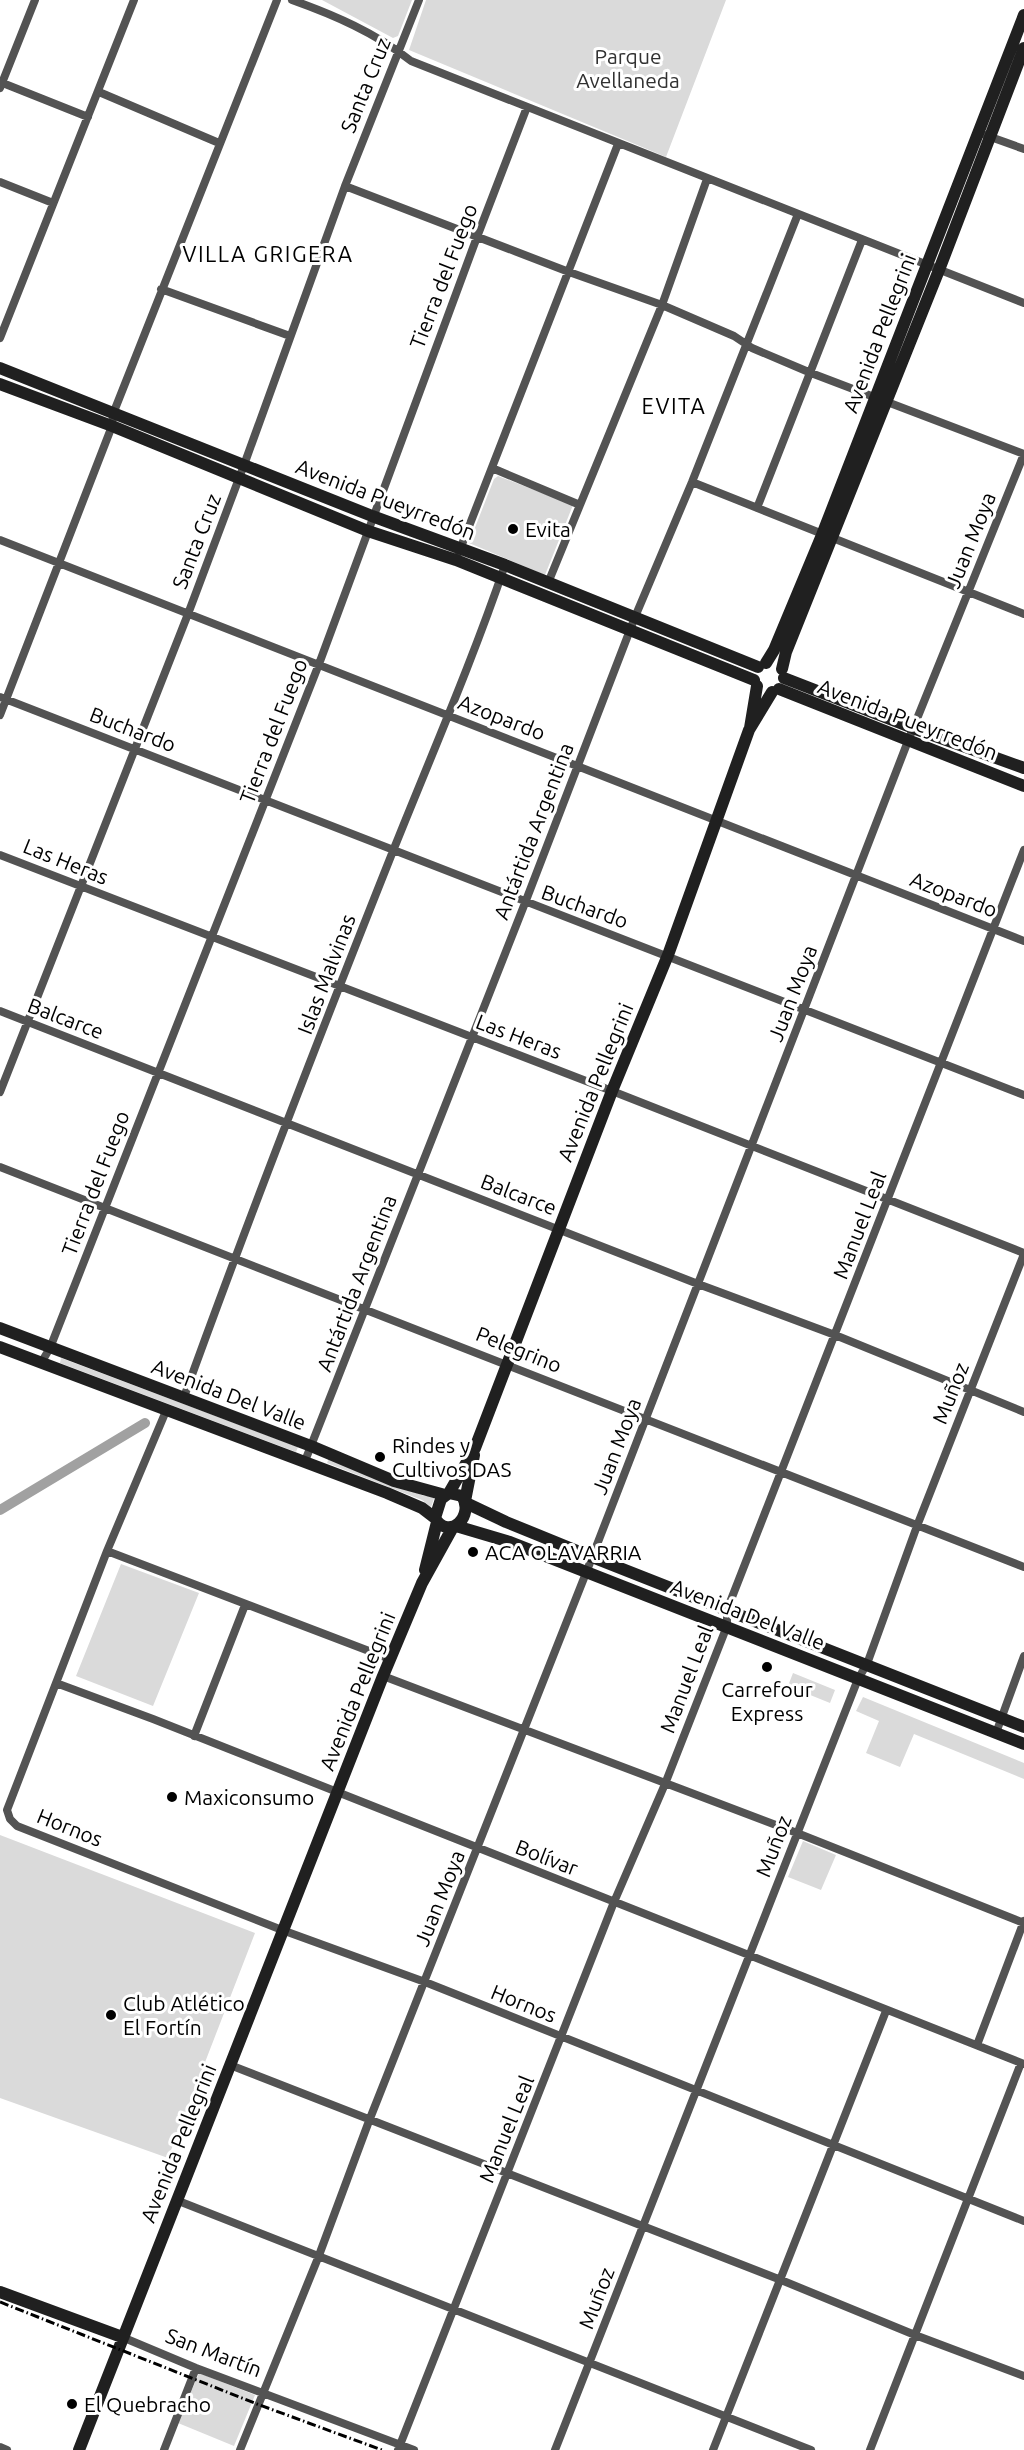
<svg xmlns="http://www.w3.org/2000/svg" width="1024" height="2450" font-family="Ubuntu,sans-serif">
	<rect width="100%" height="100%" fill="#fff"/>
	<path fill="#dadada" d="M322,0H412L398,36L393,38Z
		M426,0H726L666,157L409,50Z
		M498,476L573,505L545,575L469,543L494,479Z
		M61,1358L298,1447L296,1452L60,1363Z
		M329,1458L424,1496H435L431,1507L422,1500L327,1463Z
		M121,1564L199,1593L153,1706L76,1676Z
		M793,1673L835,1690L830,1703L788,1686Z
		M863,1697L1024,1763V1779L914,1734L900,1767L866,1753L879,1721L856,1711Z
		M0,1835L255,1933L168,2158L0,2098Z
		M803,1841L836,1855L821,1890L788,1877Z
		M199,2373L255,2395L234,2446L178,2423Z"/>
	<g fill="none" stroke-linecap="round" stroke-linejoin="round">
		<path stroke="#a1a1a1" stroke-width="10" d="M0,1510L145,1423"/>
		<path stroke="#535353" stroke-width="8" d="M292,0C334,15 376,33 411,61L1024,303
			M0,82L88,117
			M0,88L35,0
			M99,92L219,143
			M985,135L1024,149
			M0,182L53,203
			M345,186L569,272L662,305L734,336L752,348L811,373L1024,454
			M161,289L290,336
			M0,338L134,0
			M492,468L580,505
			M692,482L1024,614
			M757,508L862,240
			M0,540L1024,941
			M459,552L618,144
			M548,583L662,305L707,179
			M0,697L1024,1095
			M0,715L112,426L113,414L277,0
			M0,855L612,1091L1024,1253
			M0,1011L698,1284L835,1335L1024,1412
			M0,1092L188,614L244,465L345,186L419,0
			M0,1167L1024,1567
			M41,1363L50,1348L319,664L477,237L527,107
			M184,1397C250,1214 321,1032 393,851C431,756 472,662 505,565
			M166,1411L107,1551L7,1810L10,1819L17,1826L282,1930L425,1982L1024,2221
			M305,1461L525,903L635,617L692,482L798,214
			M107,1551L390,1659
			M383,1676L797,1833L1024,1923
			M56,1683L153,1719L1024,2064
			M996,1733L1024,1656
			M194,1736L245,1605
			M977,2045L1024,1921
			M230,2065L781,2280L915,2335L1024,2376
			M176,2200L811,2450
			M122,2337L196,2368L414,2450
			M0,2447L7,2450
			M164,2450L196,2368
			M240,2450L318,2258L369,2121L586,1573L908,741L1024,454
			M398,2450L614,1902L665,1784L727,1626V1610L1024,850
			M555,2450L858,1679L867,1664L917,1526L1024,1254
			M713,2450L886,2011
			M870,2450L1021,2063"/>
		<path stroke="#202020" stroke-width="12" d="M0,368L372,516L505,565L758,667
			M0,384L112,426L368,531L456,560L754,680
			M766,663L774,650L822,535L1024,15
			M782,669L786,652L939,270L1024,48
			M784,678L913,728L1024,768
			M779,689L1024,786
			M750,728L757,686
			M0,1328L311,1446L394,1481L445,1495
			M0,1347L387,1493L422,1508L435,1518
			M449,1493L475,1448L612,1091L668,955L749,730L772,692
			M449,1493L462,1496C475,1516 449,1541 435,1518L441,1499Z
			M465,1501L474,1455
			M466,1503L506,1522L592,1557L1024,1727
			M456,1526L510,1542L1024,1744
			M425,1570L437,1522
			M0,2292L122,2337
			M79,2450L383,1676L422,1583L453,1527"/>
		<path stroke="#000" stroke-width="3" stroke-dasharray="9 3 1.5 3" stroke-linecap="butt" d="M0,2302L257,2404L382,2450"/>
	</g>
	<g fill="#000" stroke="#fff" stroke-width="2">
		<circle cx="513" cy="529" r="6"/>
		<circle cx="380" cy="1457" r="6"/>
		<circle cx="473" cy="1552" r="6"/>
		<circle cx="767" cy="1667" r="6"/>
		<circle cx="172" cy="1797" r="6"/>
		<circle cx="111" cy="2015" r="6"/>
		<circle cx="72" cy="2404" r="6"/>
	</g>
	<g text-anchor="middle" dominant-baseline="central" stroke-width="6" stroke-linejoin="round" paint-order="stroke">
		<g font-size="21" fill="#313131" stroke="#fff">
			<text x="628" y="56">Parque<tspan x="628" dy="24">Avellaneda</tspan></text>
		</g>
		<g font-size="21" fill="#000" stroke="#fff">
			<text transform="translate(365 85) rotate(-68)">Santa Cruz</text>
			<text transform="translate(443 276) rotate(-69)">Tierra del Fuego</text>
			<text transform="translate(879 333) rotate(-69)">Avenida Pellegrini</text>
			<text transform="translate(386 499) rotate(21)">Avenida Pueyrredón</text>
			<text transform="translate(970 540) rotate(-68)">Juan Moya</text>
			<text transform="translate(196 541) rotate(-69)">Santa Cruz</text>
			<text transform="translate(502 717) rotate(21)">Azopardo</text>
			<text transform="translate(908 719) rotate(21)">Avenida Pueyrredón</text>
			<text transform="translate(133 729) rotate(21)">Buchardo</text>
			<text transform="translate(273 731) rotate(-69)">Tierra del Fuego</text>
			<text transform="translate(533 831) rotate(-69)">Antártida Argentina</text>
			<text transform="translate(66 861) rotate(22)">Las Heras</text>
			<text transform="translate(954 894) rotate(21)">Azopardo</text>
			<text transform="translate(585 906) rotate(20)">Buchardo</text>
			<text transform="translate(326 974) rotate(-69)">Islas Malvinas</text>
			<text transform="translate(792 993) rotate(-69)">Juan Moya</text>
			<text transform="translate(66 1018) rotate(21)">Balcarce</text>
			<text transform="translate(519 1036) rotate(21)">Las Heras</text>
			<text transform="translate(595 1082) rotate(-68)">Avenida Pellegrini</text>
			<text transform="translate(95 1183) rotate(-69)">Tierra del Fuego</text>
			<text transform="translate(519 1194) rotate(21)">Balcarce</text>
			<text transform="translate(859 1225) rotate(-69)">Manuel Leal</text>
			<text transform="translate(356 1283) rotate(-69)">Antártida Argentina</text>
			<text transform="translate(519 1349) rotate(22)">Pelegrino</text>
			<text transform="translate(950 1393) rotate(-68)">Muñoz</text>
			<text transform="translate(229 1394) rotate(21)">Avenida Del Valle</text>
			<text transform="translate(616 1446) rotate(-69)">Juan Moya</text>
			<text transform="translate(748 1614) rotate(21)">Avenida Del Valle</text>
			<text transform="translate(686 1679) rotate(-69)">Manuel Leal</text>
			<text transform="translate(357 1691) rotate(-68)">Avenida Pellegrini</text>
			<text transform="translate(70 1827) rotate(22)">Hornos</text>
			<text transform="translate(773 1846) rotate(-69)">Muñoz</text>
			<text transform="translate(547 1857) rotate(21)">Bolívar</text>
			<text transform="translate(439 1898) rotate(-68)">Juan Moya</text>
			<text transform="translate(524 2003) rotate(22)">Hornos</text>
			<text transform="translate(506 2129) rotate(-68)">Manuel Leal</text>
			<text transform="translate(178 2143) rotate(-68)">Avenida Pellegrini</text>
			<text transform="translate(596 2298) rotate(-69)">Muñoz</text>
			<text transform="translate(214 2352) rotate(21)">San Martín</text>
		</g>
		<g font-size="21" fill="#000" stroke="#fff" text-anchor="start">
			<text x="525" y="529">Evita</text>
			<text x="392" y="1445">Rindes y<tspan x="392" dy="24">Cultivos DAS</tspan></text>
			<text x="485" y="1552">ACA OLAVARRIA</text>
			<text x="767" y="1689" text-anchor="middle">Carrefour<tspan x="767" dy="24">Express</tspan></text>
			<text x="184" y="1797">Maxiconsumo</text>
			<text x="123" y="2003">Club Atlético<tspan x="123" dy="24">El Fortín</tspan></text>
			<text x="84" y="2404">El Quebracho</text>
		</g>
		<g font-size="22" letter-spacing="1.5" fill="#000" stroke="#fff">
			<text x="268" y="253">VILLA GRIGERA</text>
			<text x="674" y="405">EVITA</text>
		</g>
	</g>
</svg>
